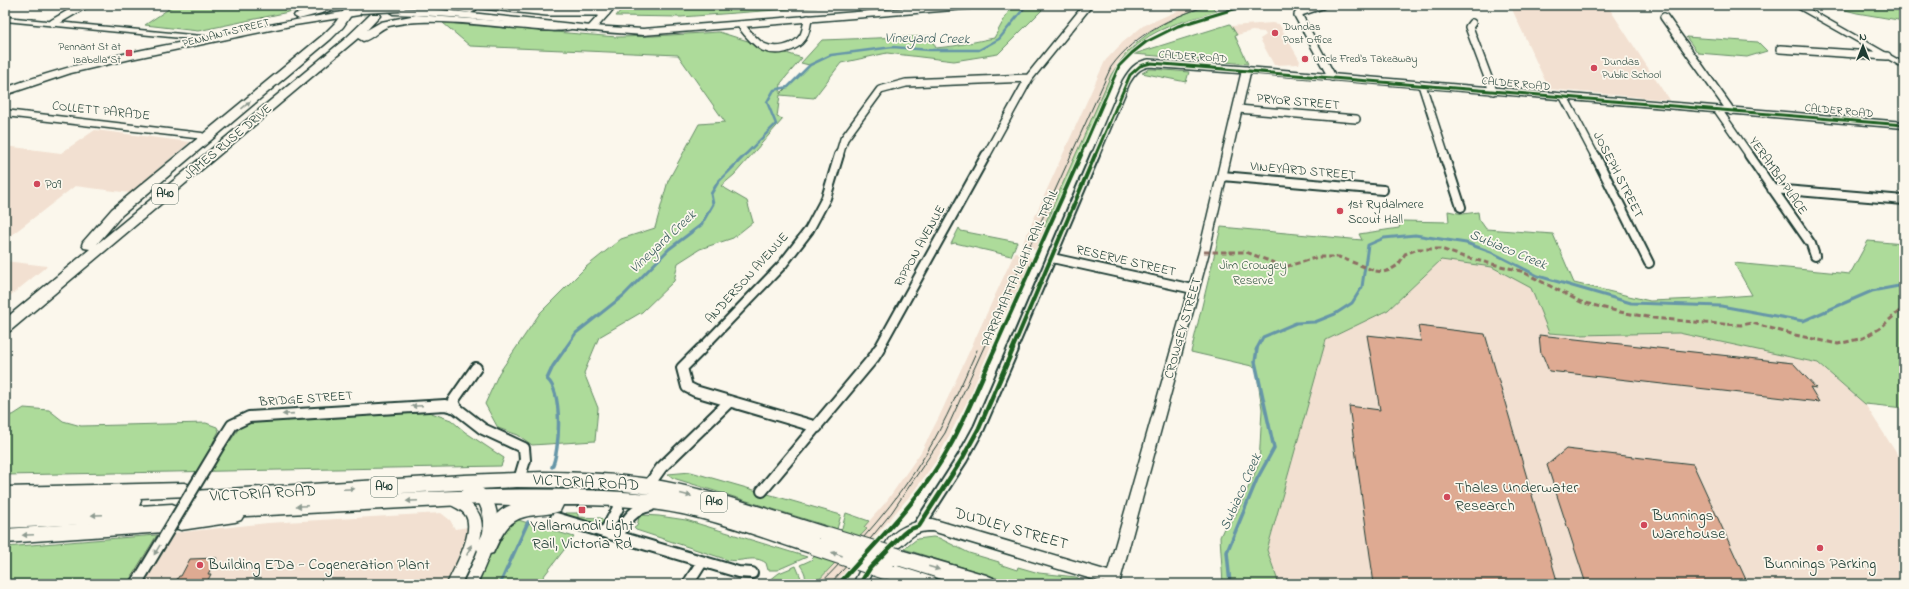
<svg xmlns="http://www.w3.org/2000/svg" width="1909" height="589" font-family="'Indie Flower',sans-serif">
	<rect width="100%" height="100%" fill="#fbf7ec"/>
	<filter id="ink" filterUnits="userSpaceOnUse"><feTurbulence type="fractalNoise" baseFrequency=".025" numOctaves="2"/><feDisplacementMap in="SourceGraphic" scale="8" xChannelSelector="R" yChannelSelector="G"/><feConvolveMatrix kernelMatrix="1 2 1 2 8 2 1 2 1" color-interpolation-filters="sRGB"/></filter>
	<g filter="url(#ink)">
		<path fill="#f2e0d1" d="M1191,5H1210L1169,22L1146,34L1136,41L1119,61L1111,75L1072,162L1036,250L1021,247L1105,61L1122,43L1143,26Z
			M1510,5H1607L1669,100L1549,89Z
			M1272,23L1279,24L1300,61L1299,64L1274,65L1260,39L1266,35L1264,32L1252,31L1237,35L1231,26Z
			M95,130L190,142L130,193L75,186L5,240V146L61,153Z
			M1015,252L1029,255L1028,257L1032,258L1030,265L1001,322L969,398L936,461L914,491L840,578L835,584H815L866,529L864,527L886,502L921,452L939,417Z
			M1441,260L1492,267L1531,288L1550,333L1577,335L1679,333L1818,363L1865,404L1904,465V584H1279L1267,550L1326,340L1388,310Z
			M5,261L47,266L5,300Z
			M441,513L450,520L455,529L494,523H517L493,584H5V547L125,538L268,523Z"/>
		<path fill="#addb9a" stroke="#668c67" d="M163,5H322L198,31L145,25L173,6Z
			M625,5H818L817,7L681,17L616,16Z
			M1036,5H1047L998,54L954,61L887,53L841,63L814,98L780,95L777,117L783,119L734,175L721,186L747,201L753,222L733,238L700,249L678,263L674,281L642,312L599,337L584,373L598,408L595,441L532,445L518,435L498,428L485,404L499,373L540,313L586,267L621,239L655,228L668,181L699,124L725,122L678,55L470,46L443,23L617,37L654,36L719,32L802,58L781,83L780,94L809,65L801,63L822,40L930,36L936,48L954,46L994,38L1011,7Z
			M1210,5L1217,12C1192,19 1162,25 1141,42C1113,63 1103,99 1090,130C1078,157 1066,184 1054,211H1052L1047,227L1044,226L1111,75C1135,35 1168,18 1210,5Z
			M1826,5H1904V21L1857,13Z
			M1230,24L1237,35H1235L1236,38L1248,64L1134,54Z
			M1686,37L1758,42L1767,51L1747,57L1698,53Z
			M1149,69H1153L1189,72L1186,82L1142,73Z
			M1448,211L1463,214L1478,212L1479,219L1486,229L1553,234L1574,283L1650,301L1698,299L1752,295L1734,263L1850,274L1868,241L1904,244V408L1865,404L1818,363L1679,333L1577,335L1549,333L1531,288L1492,267L1441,260L1388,310L1326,340L1267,550L1279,584H1223L1220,537L1225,526L1234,519L1259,464L1262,409L1256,367L1191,352L1221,227L1362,240L1359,234L1399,228L1401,221L1449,222Z
			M959,228L961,231L1017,242L1011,256L955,243L951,244Z
			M24,408L49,410L63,421L81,426L206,423L217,427L219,431L212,444L229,443L239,428L256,419L423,410L451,420L465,432L504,458L501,466L5,475V415H13Z
			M691,472L841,515L837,529L673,478L668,474Z
			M565,513H578V517L601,518L604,521L599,526L565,515Z
			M846,513L869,521L864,527L867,529L815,584H803C808,577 804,571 800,565L811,560L842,528Z
			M642,515L659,516L686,520L807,557L777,570H768L766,563C754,554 741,563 728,560L636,530L634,528L637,526L639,517Z
			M515,519L574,537L540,581L545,584H473L485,554H494L505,531Z
			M157,535L127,584H5V547Z
			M933,537L939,538L969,553L999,562V564L1017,570L1018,567L1039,573L1076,577L1088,584H1016L904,549L917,539Z
			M796,566L801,578L798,584H765L779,573Z"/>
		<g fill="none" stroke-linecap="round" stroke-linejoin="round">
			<path stroke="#6696a8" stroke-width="2.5" d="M744,156L776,124L767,102L774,90L788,87L810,65L831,55L893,47L929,50H979L999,39L1025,7"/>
			<path stroke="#6696a8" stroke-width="3" d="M564,350L576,333L624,295L669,249L701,225L713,204L711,194L718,182L745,155
				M1256,350L1263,337L1296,323L1315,322L1335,314L1352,303L1362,287L1368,245L1384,238L1415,235L1466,243L1491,252L1538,276L1631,303L1721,306L1803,321L1872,291L1904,285"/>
			<path stroke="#6696a8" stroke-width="3.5" d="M552,467C560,450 563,392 547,379L553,366L565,349
				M500,584L528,522
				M1230,584L1227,552L1257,479L1274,448L1255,362L1257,349"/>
		</g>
		<path fill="#deaa92" stroke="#1f3d34" d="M1418,326L1485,334L1558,584H1374L1349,406L1380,410L1367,335L1421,341Z
			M1539,335L1793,363L1816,388L1810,387L1819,402L1549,371L1543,356L1541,355Z
			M1566,449L1693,464L1748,584H1586L1547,465Z
			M217,558L208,574H211L206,584H174L179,576H181L190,559Z"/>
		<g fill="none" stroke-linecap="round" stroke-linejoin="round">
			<path stroke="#cfd2c7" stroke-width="12" stroke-dasharray="12 5.5" stroke-linecap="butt" d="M364,16L376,5"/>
			<g stroke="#1f3d34" stroke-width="10">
				<path id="minor-far2" d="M482,5L547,12H606
					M1322,5L1301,12L1298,15L1332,77
					M1664,17L1731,111
					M53,23L84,5
					M1472,23L1469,27L1493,91
					M741,25C747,33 754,42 763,47C776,53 795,49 803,37C806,32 807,25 808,19
					M1780,49L1887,56
					M1422,85L1445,156
					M1564,97L1595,156
					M1238,109L1356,119
					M1718,110L1750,156
					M839,156L844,139L880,90L906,83L1029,78
					M986,156L1029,78L1088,5
					M1095,156L1126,82C1132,72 1137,65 1149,63L1246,70"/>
			</g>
			<g stroke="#1f3d34" stroke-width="12">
				<path id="minor-far1" d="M1444,155L1461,207
					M1595,155L1649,263
					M1749,155L1811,244L1815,256
					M1222,176L1383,190
					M1772,189L1904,200
					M1052,258L1193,289
					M700,350L782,265L809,230L826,198L839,155
					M878,350L986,155
					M1012,350L1095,155"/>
			</g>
			<g stroke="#1f3d34" stroke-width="14">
				<path id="minor" d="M701,349L682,368L687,387L695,391L817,427
					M456,408L453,401L476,368
					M220,444L232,425L249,417L445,405L456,408L483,429L524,448L525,460L519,480
					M648,486L661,468L729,402
					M762,491L874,357L879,349
					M556,518L738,572L752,573
					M919,526L962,459L979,428L1013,349
					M605,532L618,508L617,502L612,498
					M618,536C626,521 632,509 650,506
					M136,584L141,576
					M688,584L702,562"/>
			</g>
			<g stroke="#1f3d34" stroke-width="3">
				<path id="tertiary" d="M1792,5H1802L1904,63V68Z
					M5,17L212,37L216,39L212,41L5,21Z
					M1246,67L1904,122V128L1250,73L1209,252L1119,584H1105V583L932,531C927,531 921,531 916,534C906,539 899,553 887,549L885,545C893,528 915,521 932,519L1108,571L1199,252L1242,70Z
					M5,110L202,133L207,136V141L202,144L199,143L197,138H195L5,116Z
					M460,479C467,481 474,483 480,487C514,509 489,557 477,584H463C474,560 497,520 474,497C468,490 457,491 453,484L455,480Z
					M451,494C503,511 477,549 461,584H447C454,569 475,532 466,516C461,507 449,507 444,499L446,495Z
					M864,570L869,572L871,576L867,584H853L859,572Z"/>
			</g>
			<g stroke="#1f3d34" stroke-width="3">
				<path id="secondary" d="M608,5H617L594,31H588L586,29L588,27Z"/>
			</g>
			<g stroke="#1f3d34" stroke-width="3">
				<path id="primary" d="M944,5H983L978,8L643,35C559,30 477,16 393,14L388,11L393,8L433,9L591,26L643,29Z
					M356,10L359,11L361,13L359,15L295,25L131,59L71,73L5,95V88C64,66 127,52 189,41C245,30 300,18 356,10Z
					M235,508L241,510L244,515L241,520L235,522L181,530L175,528L172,523L175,518L181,516Z
					M164,518L170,520L173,525L170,530L164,532L5,543V529Z"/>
			</g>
			<g stroke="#1f3d34" stroke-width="3">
				<path id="trunk" d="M328,5H345L344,7L299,19L294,16L295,14Z
					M348,5H358L343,27L331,39L122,215L97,244L346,38L371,14H379L380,16L367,30L381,22L416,15L540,24H569L574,27C569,33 536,30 527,29C486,26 428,16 389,26C379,29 373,39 363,41L358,38L10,331L5,332V319L90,249L84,248L82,245L83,242L112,209L323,35L335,23Z
					M436,5H460L475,8L476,10L471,13L441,8Z
					M544,472C579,472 615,474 650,479C710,489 769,510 828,528L835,530L837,536L835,542L828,544L823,542L826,547L823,553L816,555C777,543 739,528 699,518C655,506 608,505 563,505L560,511C552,514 544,514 536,515C509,517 504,530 493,553L486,555L479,553L476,547C485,530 492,512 511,505L482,504L188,519L181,516L180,514L179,517L172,520L5,528V487L184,483L190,485L192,491L464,475ZM517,487L597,488L651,494C562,486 472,490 383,494ZM188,496L191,502L193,503L181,506L180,509L179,507L172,504L139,506L141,501L140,498Z
					M897,549L986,575L993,578L996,584H958L890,563L887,557L890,551Z
					M885,562L935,578L938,584H902L878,576L875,570L878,564Z"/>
			</g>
			<use href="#minor-far2" stroke="#fbf7ec" stroke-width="7"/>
			<use href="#minor-far1" stroke="#fbf7ec" stroke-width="8"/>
			<use href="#minor" stroke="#fbf7ec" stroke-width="10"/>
			<use href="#tertiary" fill="#fbf7ec" fill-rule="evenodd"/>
			<use href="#secondary" fill="#fbf7ec" fill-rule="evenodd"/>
			<use href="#primary" fill="#fbf7ec" fill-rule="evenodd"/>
			<use href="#trunk" fill="#fbf7ec" fill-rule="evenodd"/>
			<path stroke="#1f3d34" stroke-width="1" d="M820,584C859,544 897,502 926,454C946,421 961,385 977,350
				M830,584L862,549L892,512L945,433L1111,67C1136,33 1170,18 1209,5"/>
			<g stroke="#1f3d34" stroke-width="14" stroke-linecap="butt">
				<path id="minor-bridge" d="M141,576L220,444"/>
			</g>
			<g stroke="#1f3d34" stroke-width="13" stroke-linecap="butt">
				<path id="primary-bridge" d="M361,8L400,6"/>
			</g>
			<g stroke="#1f3d34" stroke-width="20" stroke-linecap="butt">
				<path id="trunk-bridge" d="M828,536L897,557
					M816,547L885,570"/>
			</g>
			<use href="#minor-bridge" stroke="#fbf7ec" stroke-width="10"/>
			<use href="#primary-bridge" stroke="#fbf7ec" stroke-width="10"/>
			<use href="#trunk-bridge" stroke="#fbf7ec" stroke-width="18"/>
			<path stroke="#8d6e63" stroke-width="3" stroke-dasharray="5.5 3" stroke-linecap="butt" d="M1204,252H1246L1285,267L1318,257H1339L1375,271L1383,272L1390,270L1398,265L1405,254L1418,249H1441L1464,257L1521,271L1581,302L1620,312L1653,318L1705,323L1741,325L1752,323L1795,335L1838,344L1863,338L1879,329L1904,307"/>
			<g stroke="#fbf7ec" stroke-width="5">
				<path id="cycleway-far2" d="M1080,156L1119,66L1132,53L1146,42L1178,26L1247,5
					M1095,156L1130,75L1140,66L1151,63L1904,125"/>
			</g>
			<g stroke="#fbf7ec" stroke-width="6">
				<path id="cycleway-far1" d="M994,350L1081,155
					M1012,350L1095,155"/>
			</g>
			<g stroke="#fbf7ec" stroke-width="7">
				<path id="cycleway" d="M839,584C878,540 922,498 950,446C967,415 980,381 995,349
					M860,584L870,568L903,534L908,530L919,526L962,459L979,428L1013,349"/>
			</g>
			<use href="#cycleway-far2" stroke="#1b5e20" stroke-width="3"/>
			<use href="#cycleway-far1" stroke="#1b5e20" stroke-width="4"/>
			<use href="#cycleway" stroke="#1b5e20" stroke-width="4.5"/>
		</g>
		<defs><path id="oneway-solid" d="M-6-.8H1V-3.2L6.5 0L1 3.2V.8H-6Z"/></defs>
		<g fill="#8d9a90">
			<use href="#oneway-solid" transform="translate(246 105) rotate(-40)"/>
			<use href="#oneway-solid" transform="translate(417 406) rotate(177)"/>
			<use href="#oneway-solid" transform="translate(288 414) rotate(176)"/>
			<use href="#oneway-solid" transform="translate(349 489) rotate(-3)"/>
			<use href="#oneway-solid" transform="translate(686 495) rotate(14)"/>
			<use href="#oneway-solid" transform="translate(412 501) rotate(177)"/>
			<use href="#oneway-solid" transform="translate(302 506) rotate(177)"/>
			<use href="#oneway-solid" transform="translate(97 515) rotate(177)"/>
			<use href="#oneway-solid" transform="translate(28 535) rotate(178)"/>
			<use href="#oneway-solid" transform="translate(157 550) rotate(121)"/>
			<use href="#oneway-solid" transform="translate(469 550) rotate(-67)"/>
			<use href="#oneway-solid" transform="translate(837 554) rotate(-161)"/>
			<use href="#oneway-solid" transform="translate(934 568) rotate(17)"/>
		</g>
	</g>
	<g fill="#d1495b" stroke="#fbf7ec" stroke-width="1.5">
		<circle cx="1275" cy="33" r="4"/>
		<rect x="125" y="49" width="8" height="8" rx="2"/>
		<circle cx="1305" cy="59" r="4"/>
		<circle cx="1594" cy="68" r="4"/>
		<circle cx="37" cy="184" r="4"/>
		<circle cx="1340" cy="211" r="4"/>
		<circle cx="1447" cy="497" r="4"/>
		<rect x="578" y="506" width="8" height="8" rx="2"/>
		<circle cx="1644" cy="525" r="4"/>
		<circle cx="1820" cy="548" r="4"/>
		<circle cx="200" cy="565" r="4"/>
	</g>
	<g text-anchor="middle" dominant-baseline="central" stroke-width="3.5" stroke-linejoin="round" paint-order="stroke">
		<g font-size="11" fill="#1f3d34" stroke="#fbf7ec" text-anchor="start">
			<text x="1283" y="27">Dundas<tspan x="1283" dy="13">Post Office</tspan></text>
			<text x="121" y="47" text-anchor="end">Pennant St at<tspan x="121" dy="13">Isabella St</tspan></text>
			<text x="1313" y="59">Uncle Fred's Takeaway</text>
			<text x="1602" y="62">Dundas<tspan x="1602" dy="13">Public School</tspan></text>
		</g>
		<g font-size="11" fill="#1f3d34" stroke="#fbf7ec">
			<text transform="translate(226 33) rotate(-14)">PENNANT STREET</text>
			<text transform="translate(1193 57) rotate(4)">CALDER ROAD</text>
			<text transform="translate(1516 84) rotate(5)">CALDER ROAD</text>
			<text transform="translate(1839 111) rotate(5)">CALDER ROAD</text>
		</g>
		<g fill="#fbf7ec" stroke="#61756b" stroke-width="1">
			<rect x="152" y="184" width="26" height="20" rx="3"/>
			<rect x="371" y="477" width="26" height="20" rx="3"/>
			<rect x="701" y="492" width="26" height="20" rx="3"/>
		</g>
		<g font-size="12" font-weight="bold" fill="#1f3d34">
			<text x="165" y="194">A40</text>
			<text x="384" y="487">A40</text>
			<text x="714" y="502">A40</text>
		</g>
		<g font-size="13" fill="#1f3d34" stroke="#fbf7ec">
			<text transform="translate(1298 102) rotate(5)">PRYOR STREET</text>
			<text transform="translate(101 111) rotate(6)">COLLETT PARADE</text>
			<text transform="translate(228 142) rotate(-40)">JAMES RUSE DRIVE</text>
			<text transform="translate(1303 171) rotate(5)">VINEYARD STREET</text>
			<text transform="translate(1618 175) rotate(63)">JOSEPH STREET</text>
			<text transform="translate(1778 176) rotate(55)">YERAMBA PLACE</text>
			<text transform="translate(920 246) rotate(-61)">RIPPON AVENUE</text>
			<text transform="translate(1126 261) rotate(13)">RESERVE STREET</text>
			<text transform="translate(1020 268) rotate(-66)">PARRAMATTA LIGHT RAIL TRAIL</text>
			<text transform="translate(747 278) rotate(-48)">ANDERSON AVENUE</text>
			<text transform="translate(1183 328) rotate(-74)">CROWGEY STREET</text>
			<text transform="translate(306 399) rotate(-4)">BRIDGE STREET</text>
		</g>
		<g font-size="13" fill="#1f3d34" stroke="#fbf7ec" text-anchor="start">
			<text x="45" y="184">P09</text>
			<text x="1348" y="204">1st Rydalmere<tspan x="1348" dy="15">Scout Hall</tspan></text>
		</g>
		<g font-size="13" fill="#3b5d48" stroke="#fbf7ec">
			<text x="1253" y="265">Jim Crowgey<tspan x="1253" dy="15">Reserve</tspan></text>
		</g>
		<g font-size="14" font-style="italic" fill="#375b5b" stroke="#fbf7ec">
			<text transform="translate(927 39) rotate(1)">Vineyard Creek</text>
			<text transform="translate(663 242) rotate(-43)">Vineyard Creek</text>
			<text transform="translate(1508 250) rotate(23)">Subiaco Creek</text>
			<text transform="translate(1241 492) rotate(-66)">Subiaco Creek</text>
		</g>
		<g font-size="16" fill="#1f3d34" stroke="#fbf7ec">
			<text transform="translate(586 483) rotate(3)">VICTORIA ROAD</text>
			<text transform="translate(263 494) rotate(-3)">VICTORIA ROAD</text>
			<text transform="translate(1011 529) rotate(16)">DUDLEY STREET</text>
		</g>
		<g font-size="16" fill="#1f3d34" stroke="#fbf7ec" text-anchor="start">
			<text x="1455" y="488">Thales Underwater<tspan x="1455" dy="18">Research</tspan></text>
			<text x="1652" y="516">Bunnings<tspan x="1652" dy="18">Warehouse</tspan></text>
			<text x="582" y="526" text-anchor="middle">Yallamundi Light<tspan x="582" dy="18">Rail, Victoria Rd</tspan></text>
			<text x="1820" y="564" text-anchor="middle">Bunnings Parking</text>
			<text x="208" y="565">Building EDa - Cogeneration Plant</text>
		</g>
	</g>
	<rect width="1909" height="589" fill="none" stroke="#fbf7ec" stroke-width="20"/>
	<rect x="10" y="10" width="1889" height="569" fill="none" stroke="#1f3d34" stroke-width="1.5" filter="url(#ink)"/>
	<g transform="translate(1863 46)" stroke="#fbf7ec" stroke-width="3" paint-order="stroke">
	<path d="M0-3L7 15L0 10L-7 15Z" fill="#1f3d34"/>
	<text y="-6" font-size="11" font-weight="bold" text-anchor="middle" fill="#1f3d34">N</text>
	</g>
</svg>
